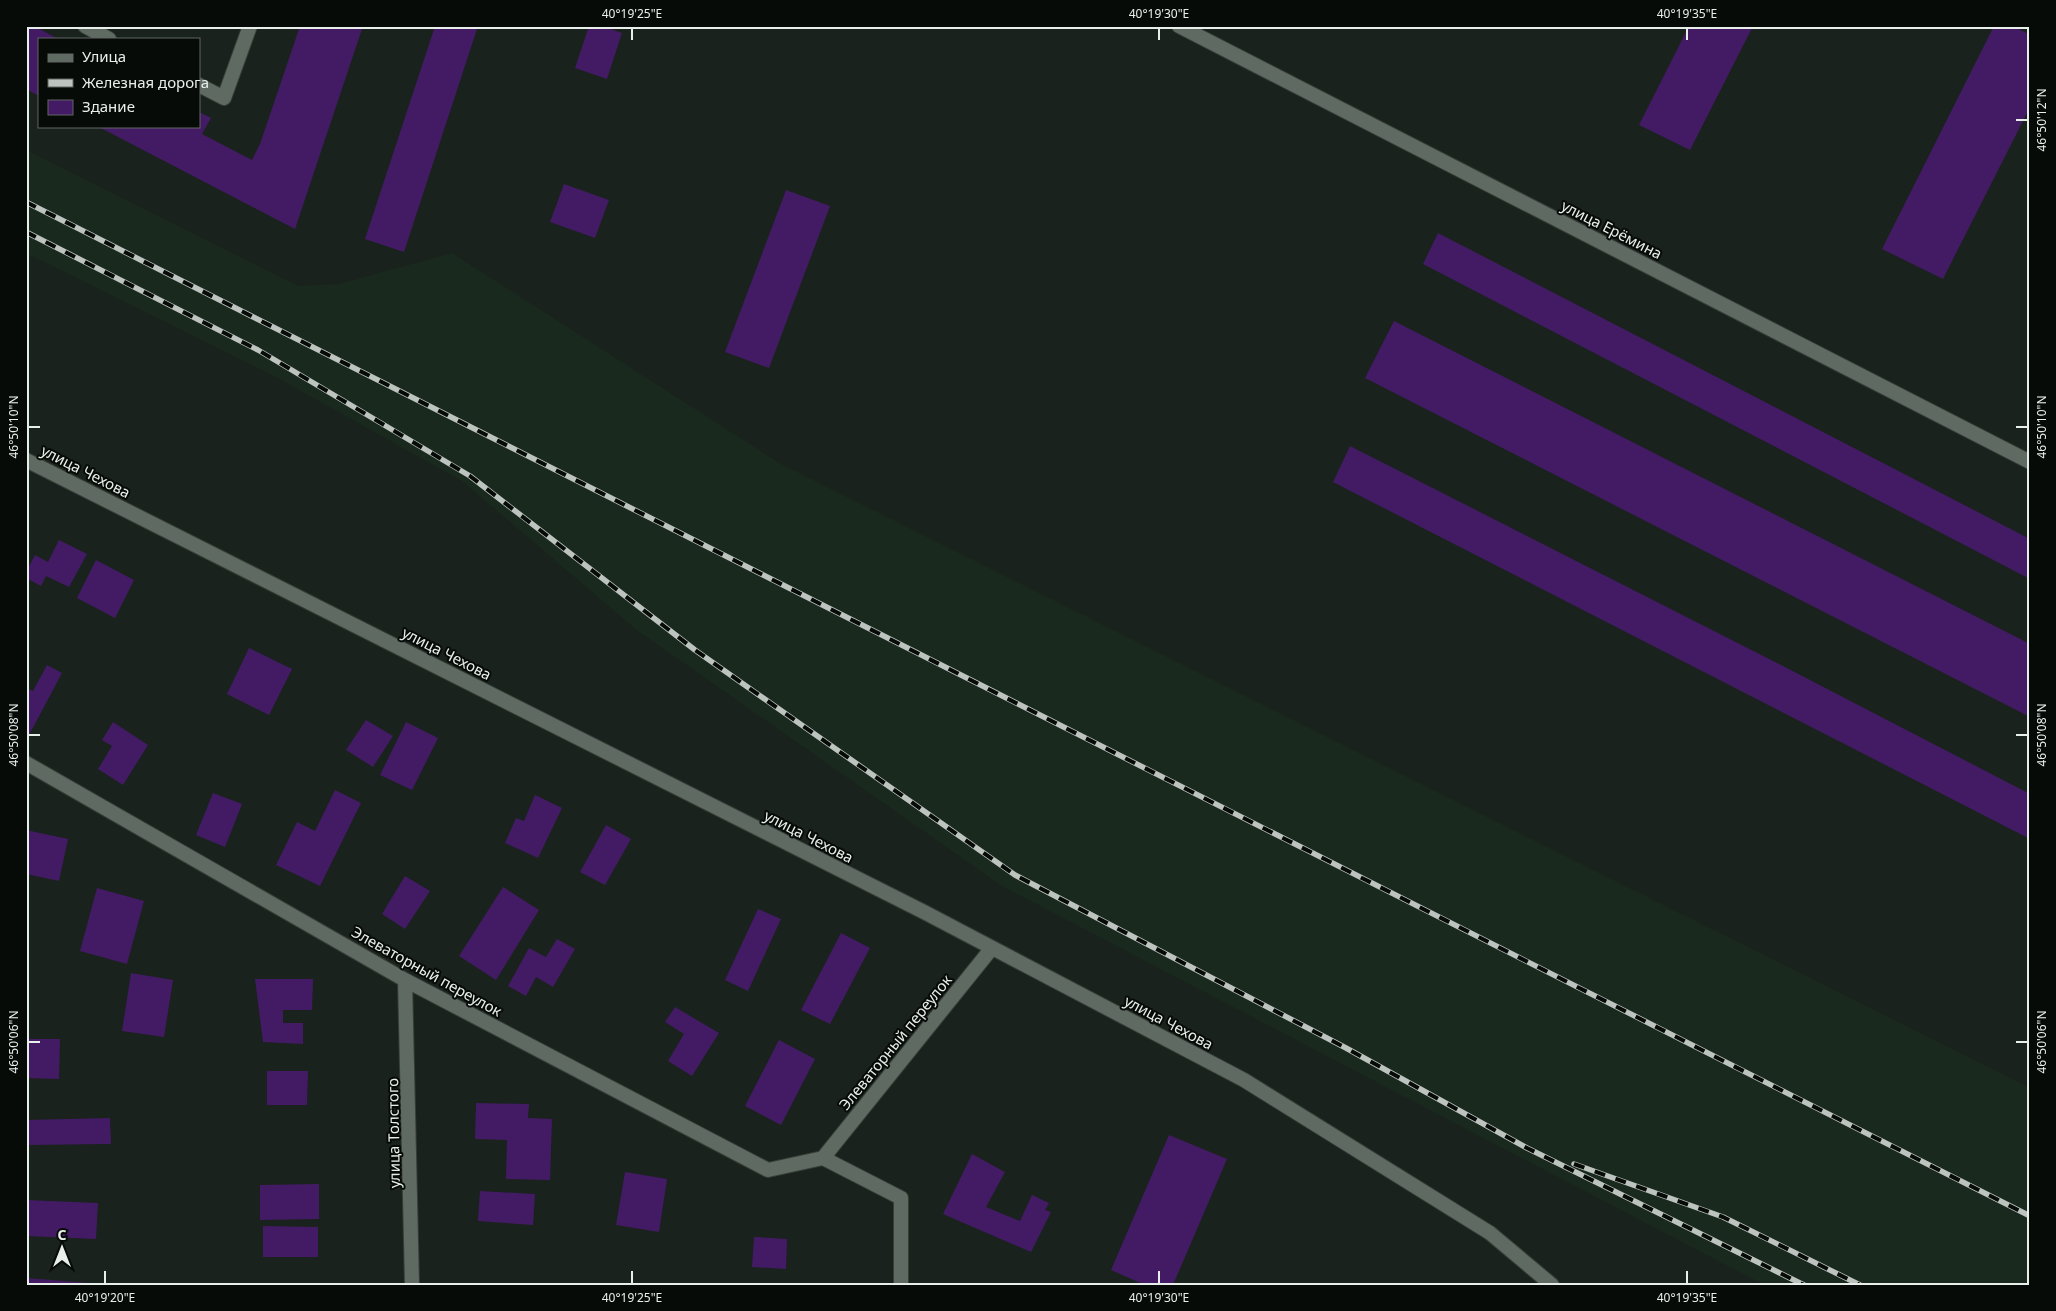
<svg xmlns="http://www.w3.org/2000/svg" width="2056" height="1311" font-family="'Noto Sans',sans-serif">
	<rect width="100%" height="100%" fill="#19221c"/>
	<path fill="#1a291e" d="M26,150L298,286L339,284L452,253L779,463L2030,1088V1285H1764L1002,886L634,628L462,481L274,376L26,253Z"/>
	<path fill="#431b64" d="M26,26H34L58,39H39V96L26,89Z
		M300,26H363L295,229L97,126H199V112L211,118L202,134L252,160L260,144Z
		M435,26H478L404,252L365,239Z
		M589,26H602L622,33L607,79L575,68Z
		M1689,26H1753L1690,150L1639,125Z
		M1994,26H2013L2030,35V107L1943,279L1882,249Z
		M564,184L609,200L595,238L550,222Z
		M786,190L830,206L769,368L725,352Z
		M1438,233L2030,539V579L1423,264Z
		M1394,321L2030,644V717L1365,378Z
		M1350,446L1779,664L2030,794V839L1333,482Z
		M59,540L87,554L69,587L46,576L41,586L26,578V572L35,555L48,562Z
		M96,560L134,580L115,618L77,598Z
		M249,648L292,669L269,715L227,694Z
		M47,665L62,673L28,737L26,736V688L33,691Z
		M366,720L393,736L373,767L346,750Z
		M113,722L148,745L123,785L98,769L112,746L102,740Z
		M406,722L438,738L412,790L380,775Z
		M335,790L361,803L320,886L276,865L297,822L315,831Z
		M213,793L242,804L225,847L196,835Z
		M535,795L562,808L538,858L505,843L516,818L524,821Z
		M606,825L631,839L605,885L580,872Z
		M26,830L68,839L59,881L26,874Z
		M405,876L430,891L405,929L382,914Z
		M503,887L539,910L496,980L459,956Z
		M97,888L144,901L127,964L80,951Z
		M758,909L781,919L748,991L725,980Z
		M841,933L870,948L830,1024L801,1010Z
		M557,939L575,949L553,987L536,977L526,996L508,986L529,948L546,957Z
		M131,973L173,980L164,1037L122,1031Z
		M255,979H313L312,1010H283V1023H303V1044L263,1042Z
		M675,1007L719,1033L692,1076L668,1061L684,1034L665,1022Z
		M26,1039H60L59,1079L26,1078Z
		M779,1040L815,1059L781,1125L745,1106Z
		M267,1071H308L307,1105H267Z
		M476,1103L529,1104L528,1118L552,1119L550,1180L506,1179L507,1140L475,1139Z
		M110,1118L111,1144L26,1145V1120Z
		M1169,1135L1227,1159L1173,1285H1145L1111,1270Z
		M972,1154L1005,1172L986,1207L1020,1221L1032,1195L1049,1203L1045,1210L1051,1212L1031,1252L943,1214Z
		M625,1172L667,1179L659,1232L616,1225Z
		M319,1184V1219L260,1220V1185Z
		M480,1191L535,1194L533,1225L478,1221Z
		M26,1200L98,1203L96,1239L26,1236Z
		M263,1226L318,1227V1257H263Z
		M754,1237L787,1239L786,1269L752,1267Z
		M26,1278L89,1283V1285H26Z"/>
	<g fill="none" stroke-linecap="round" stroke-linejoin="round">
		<g stroke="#373e38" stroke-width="16">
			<path id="service" d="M85,26L109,39
				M199,85L224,98L250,26"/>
		</g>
		<g stroke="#373e38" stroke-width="16">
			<path id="minor" d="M1179,26L2030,462
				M26,460L924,912L1244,1080L1490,1233L1552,1285
				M26,763L405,980L768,1170L823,1158L901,1198V1285
				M405,980L412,1285
				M823,1158L992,948"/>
		</g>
		<use href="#service" stroke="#5f6a62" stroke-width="14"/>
		<use href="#minor" stroke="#5f6a62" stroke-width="14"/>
		<g stroke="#bdc4bf" stroke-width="5.5">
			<path id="rail" d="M26,202L2030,1216
				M26,232L258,350L470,476L695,650L1015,875L1346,1048L1527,1148L1804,1285
				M1574,1164L1723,1217L1860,1285"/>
		</g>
		<use href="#rail" stroke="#070b08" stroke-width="4" stroke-dasharray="11" stroke-linecap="butt"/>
	</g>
	<path fill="none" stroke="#e8efea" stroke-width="2" d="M632,28V40M1159,28V40M1687,28V40M2016,120H2028M28,427H40M2016,427H2028M28,735H40M2016,735H2028M28,1042H40M2016,1042H2028M105,1271V1284M632,1271V1284M1159,1271V1284M1687,1271V1284"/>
	<g text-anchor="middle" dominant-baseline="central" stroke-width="4" stroke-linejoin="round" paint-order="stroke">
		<g font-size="15" fill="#e8efea" stroke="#070b08">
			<text transform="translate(1612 229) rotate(27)">улица Ерёмина</text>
			<text transform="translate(86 471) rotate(27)">улица Чехова</text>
			<text transform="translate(447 653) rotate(27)">улица Чехова</text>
			<text transform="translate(809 836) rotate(27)">улица Чехова</text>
			<text transform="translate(427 971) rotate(29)">Элеваторный переулок</text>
			<text transform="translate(1169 1022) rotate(28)">улица Чехова</text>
			<text transform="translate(895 1042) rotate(-51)">Элеваторный переулок</text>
			<text transform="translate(393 1133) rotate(-91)">улица Толстого</text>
		</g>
	</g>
	<rect width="2056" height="1311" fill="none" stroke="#070b08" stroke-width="55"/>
	<rect x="38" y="38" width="162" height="90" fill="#070b08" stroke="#616662"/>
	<rect x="48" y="54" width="25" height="8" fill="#5f6a62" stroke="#616662"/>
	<text x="82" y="62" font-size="15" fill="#e8efea">Улица</text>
	<rect x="48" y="79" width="25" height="8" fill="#bdc4bf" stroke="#616662"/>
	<text x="82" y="88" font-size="15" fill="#e8efea">Железная дорога</text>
	<rect x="48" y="100" width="25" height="15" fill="#431b64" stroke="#616662"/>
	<text x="82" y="112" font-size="15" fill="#e8efea">Здание</text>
	<g transform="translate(62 1248)" stroke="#070b08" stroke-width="4" paint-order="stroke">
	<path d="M0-4L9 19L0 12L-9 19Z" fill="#e8efea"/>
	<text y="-8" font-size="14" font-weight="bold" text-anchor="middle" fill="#e8efea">С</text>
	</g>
	<rect x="28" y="28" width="2000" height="1256" fill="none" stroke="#e8efea" stroke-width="2"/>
	<g font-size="12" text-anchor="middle" fill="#e8efea">
		<text x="632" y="18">40°19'25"E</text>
		<text x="1159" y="18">40°19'30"E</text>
		<text x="1687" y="18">40°19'35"E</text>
		<text transform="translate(2042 120) rotate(-90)" y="4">46°50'12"N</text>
		<text transform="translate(14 427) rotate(-90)" y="4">46°50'10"N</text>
		<text transform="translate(2042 427) rotate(-90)" y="4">46°50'10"N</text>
		<text transform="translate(14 735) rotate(-90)" y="4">46°50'08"N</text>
		<text transform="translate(2042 735) rotate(-90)" y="4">46°50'08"N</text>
		<text transform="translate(14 1042) rotate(-90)" y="4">46°50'06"N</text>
		<text transform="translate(2042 1042) rotate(-90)" y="4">46°50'06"N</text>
		<text x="105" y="1302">40°19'20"E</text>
		<text x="632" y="1302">40°19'25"E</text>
		<text x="1159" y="1302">40°19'30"E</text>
		<text x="1687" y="1302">40°19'35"E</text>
	</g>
</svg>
